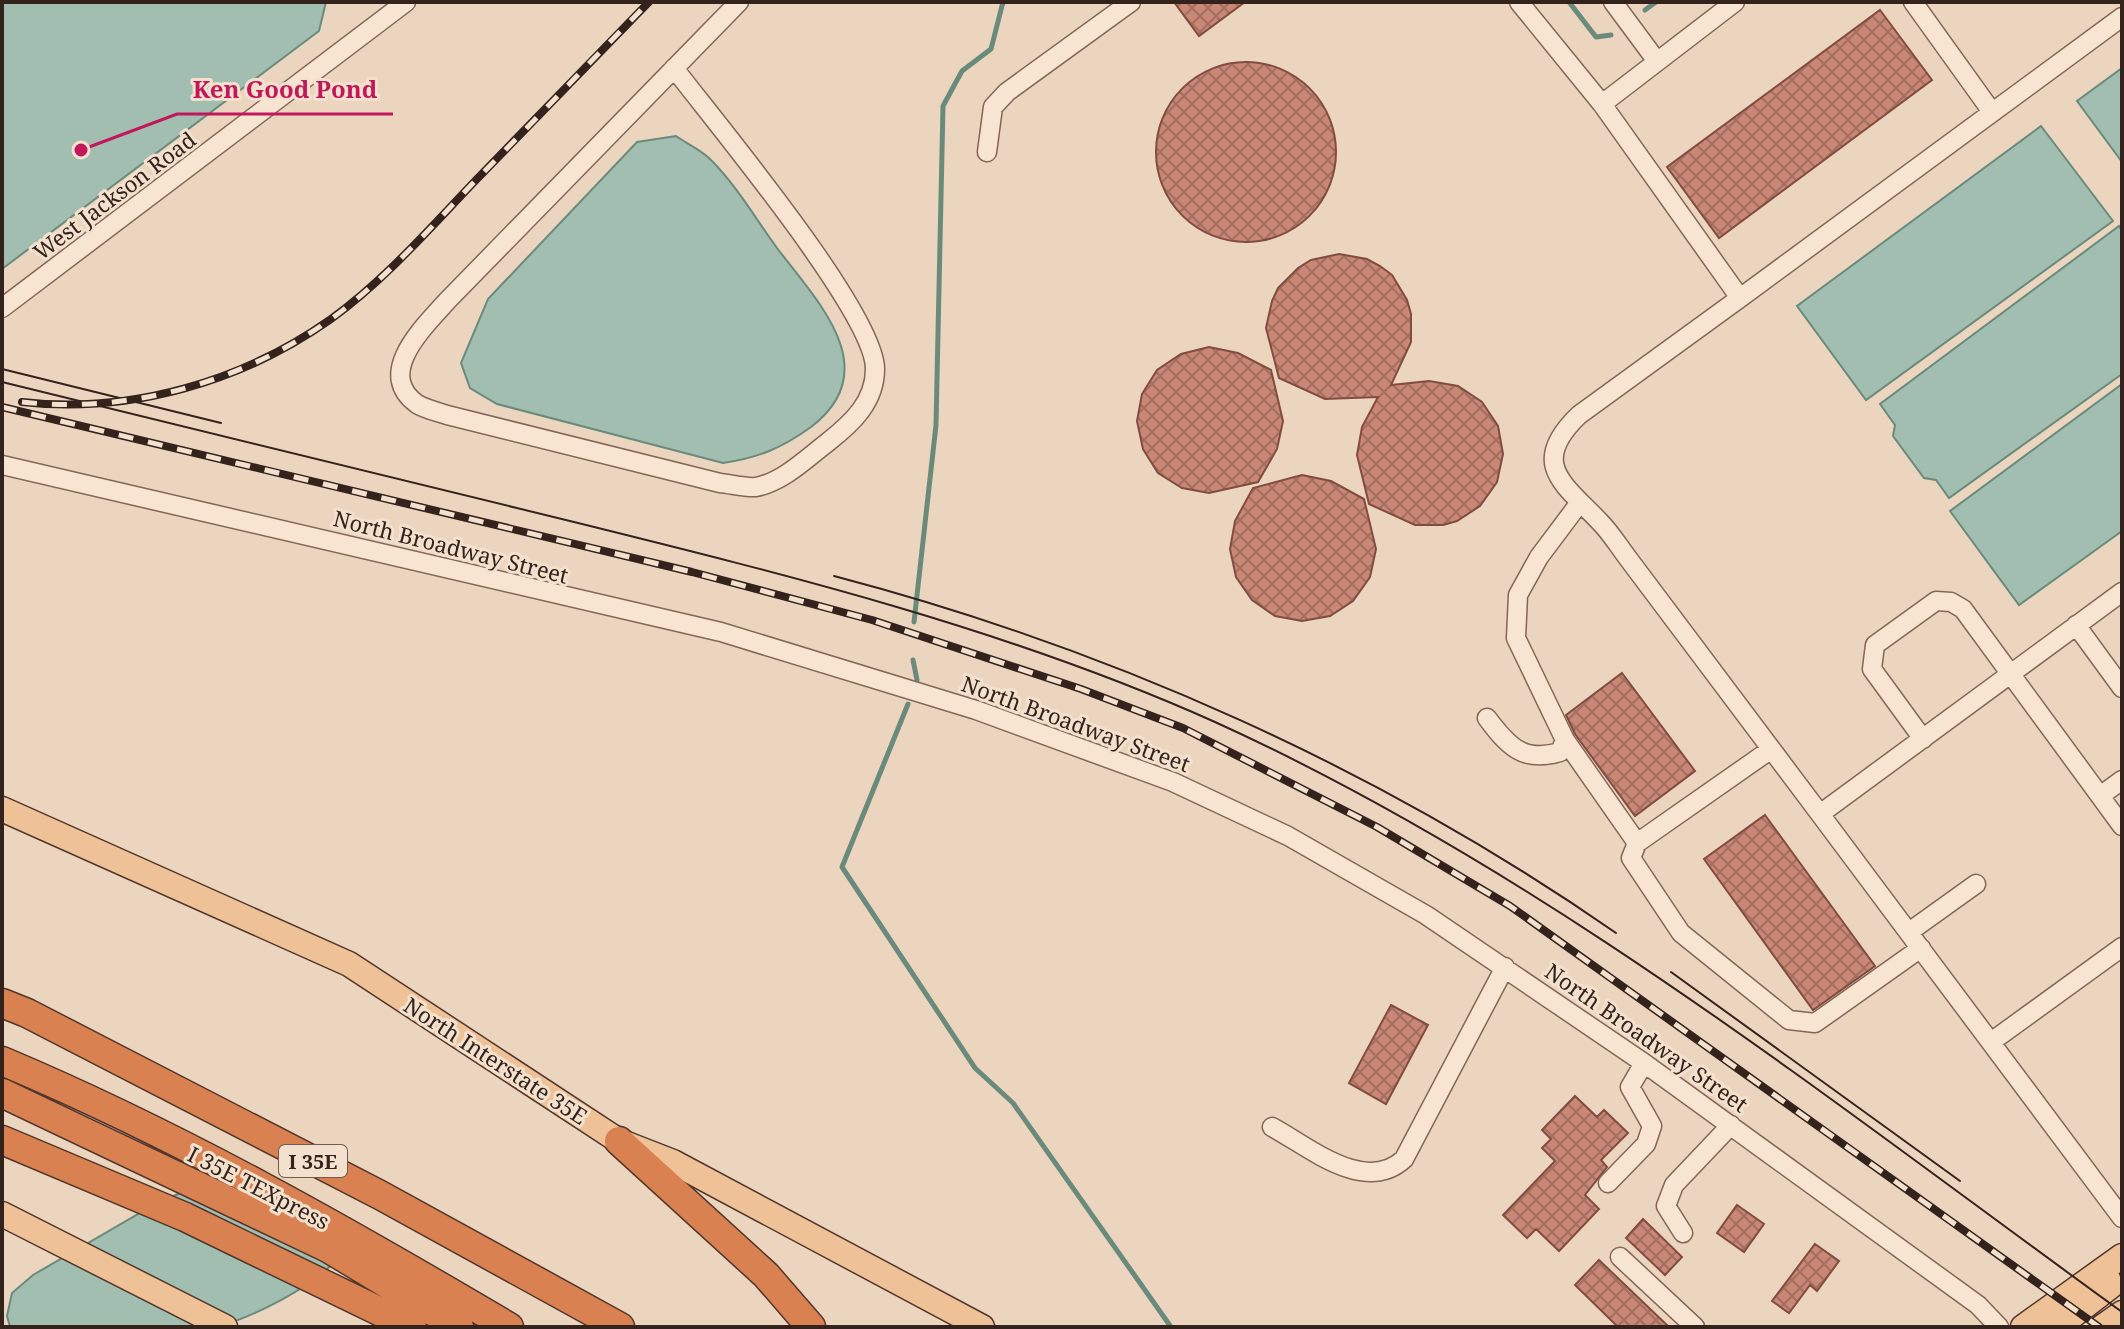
<svg xmlns="http://www.w3.org/2000/svg" width="2124" height="1329" font-family="'Noto Serif',serif">
	<defs>
		<pattern id="building-cross-hatch" width="8" height="8" patternUnits="userSpaceOnUse" patternTransform="scale(2)"><rect width="8" height="8" fill="#c98776"/><path d="M0 0l8 8M0 8l8-8" fill="none" stroke="#a46e60"/></pattern>
	</defs>
	<rect width="100%" height="100%" fill="#ecd5bf"/>
	<path fill="#a2beb0" stroke="#6a8b7c" stroke-width="2" d="M2,2H326L319,31L2,269Z
		M2122,68V162L2077,101Z
		M2041,126L2113,221L1866,400L1797,306Z
		M676,136C687,144 702,150 711,160C736,185 756,219 777,248C818,302 886,370 811,427C782,448 758,458 723,463L497,404L470,388L461,363L488,299L637,142Z
		M2119,226L2122,231V374L1949,498L1936,480L1924,478L1893,436L1895,425L1880,404Z
		M2122,384V531L2019,605L1950,511Z
		M208,1180L338,1255C327,1281 241,1324 213,1327C149,1329 75,1327 10,1327L7,1316L12,1293L33,1275L152,1206Z"/>
	<g fill="none" stroke-linecap="round" stroke-linejoin="round">
		<path stroke="#6a8b7c" stroke-width="5" d="M1569,2L1596,37L1611,35
			M1645,10L1656,2
			M914,622L936,425L943,106L962,71L991,49L1003,2
			M913,660L917,680
			M908,704L842,867L975,1068L1013,1103L1171,1327"/>
	</g>
	<path fill="url(#building-cross-hatch)" stroke="#824c3f" stroke-width="2" d="M1174,2H1245L1199,36Z
		M1880,10L1932,80L1719,238L1667,167Z
		M1156 152a90 90 0 1 1 180 0a90 90 0 1 1-180 0Z
		M1339,254L1367,259L1380,266L1392,275L1407,300L1411,314V342L1391,385L1429,381L1458,386L1482,402L1498,426L1503,454L1497,482L1480,506L1457,521L1443,525H1415L1369,504L1357,455L1362,427L1378,397L1325,399L1279,378L1266,328L1272,301L1278,288L1298,268L1311,260Z
		M1209,347L1238,353L1271,370L1283,421L1277,449L1258,482L1209,493L1182,488L1158,473L1143,449L1137,421L1142,394L1157,370L1181,354Z
		M1302,475L1331,481L1364,499L1376,549L1370,577L1353,601L1330,616L1302,621L1275,616L1252,600L1236,577L1230,549L1235,521L1253,488Z
		M1622,673L1695,771L1635,816L1575,734L1566,715Z
		M1765,815L1875,966L1813,1010L1704,859Z
		M1391,1005L1428,1025L1386,1104L1349,1083Z
		M1575,1096L1597,1117L1604,1110L1628,1133L1601,1160L1607,1167L1585,1195L1599,1209L1559,1251L1536,1229L1527,1238L1503,1215L1555,1161L1542,1148L1551,1139L1542,1130Z
		M1737,1205L1764,1224L1744,1252L1717,1233Z
		M1643,1219L1682,1257L1665,1275L1626,1238Z
		M1815,1244L1839,1261L1817,1291L1810,1285L1789,1313L1772,1301Z
		M1599,1260L1669,1327H1618L1575,1285Z"/>
	<g fill="none" stroke-linecap="round" stroke-linejoin="round">
		<g stroke="#836658" stroke-width="21">
			<path id="minor" d="M1519,2L1602,104
				M1613,2L1656,60
				M1735,2L1602,104L1740,298L2122,17
				M1913,2L1992,112
				M674,68C715,122 875,313 875,369C875,402 852,423 828,442C807,458 783,482 756,487C746,488 731,484 720,483L447,415C438,412 425,409 417,404C374,373 425,326 447,301L739,2
				M987,152L993,107L1007,92L1131,2
				M1740,298L1579,415C1528,464 1564,484 1600,522C1610,532 1618,545 1627,557L1820,814
				M2,308L406,2
				M2,465L721,632L976,710L1173,782L1288,836L1426,915L1644,1063L1978,1305L1999,1327
				M2122,592L1820,814L2122,1218
				M2076,625L2122,688
				M1487,718C1508,746 1523,763 1560,752L1565,740L1516,638L1518,595L1539,557L1578,505
				M1923,739L1872,669L1875,645L1936,601L1951,602L1963,609L2122,826
				M1565,740L1637,843
				M1770,750L1637,843L1631,858L1681,933L1789,1020L1815,1023L1921,948
				M2100,796L2122,780
				M1909,932L1976,884
				M1991,1042L2122,947
				M1272,1127C1309,1147 1365,1195 1404,1159L1505,967
				M1608,1183L1646,1144L1652,1126L1630,1087L1644,1063
				M1683,1233L1666,1206L1674,1185L1731,1125
				M1620,1257L1695,1327"/>
		</g>
		<g stroke="#51362c" stroke-width="27">
			<path id="major" d="M2,809L349,964L619,1141L673,1162L982,1327
				M2,1214L225,1327
				M2023,1327L2122,1256
				M2058,1327L2111,1286L2104,1270
				M2102,1327L2122,1313"/>
		</g>
		<g stroke="#51362c" stroke-width="31">
			<path id="highway" d="M2,1003L27,1013L380,1195L620,1327
				M2,1061C178,1135 345,1230 509,1327
				M2,1093L328,1248L459,1327
				M2,1140L185,1217L412,1327
				M619,1141L766,1275L811,1327"/>
		</g>
		<use href="#minor" stroke="#f7e4d1" stroke-width="18"/>
		<use href="#major" stroke="#efc197" stroke-width="24"/>
		<use href="#highway" stroke="#d98151" stroke-width="28"/>
		<path stroke="#33231c" stroke-width="2" d="M2,369L221,423
			M2,382C193,429 384,475 574,522C792,576 1010,630 1215,722C1545,872 1830,1101 2122,1312
			M834,576C1112,649 1380,769 1616,933
			M1671,972L1960,1181"/>
		<g stroke="#33231c" stroke-width="8">
			<path id="rail" d="M22,402C130,414 242,382 331,319C385,280 430,228 476,180C534,121 591,61 649,2
				M2,407L692,572L872,620L1081,689L1183,728L1377,827L1510,906L2099,1327"/>
		</g>
		<use href="#rail" stroke="#f3e1ce" stroke-width="5" stroke-dasharray="15" stroke-linecap="butt"/>
	</g>
	<g text-anchor="middle" dominant-baseline="central" stroke-width="6" stroke-linejoin="round" paint-order="stroke">
		<rect fill="#f3e1ce" stroke="#6d5c51" stroke-width="2" x="279" y="1145" width="68" height="32" rx="6"/>
		<g font-size="20" font-weight="bold" fill="#33231c">
			<text x="313" y="1161">I 35E</text>
		</g>
		<g font-size="22" fill="#33231c" stroke="#f3e1ce">
			<text transform="translate(114 195) rotate(-37)">West Jackson Road</text>
			<text transform="translate(451 546) rotate(14)">North Broadway Street</text>
			<text transform="translate(1076 723) rotate(20)">North Broadway Street</text>
			<text transform="translate(1647 1037) rotate(35)">North Broadway Street</text>
			<text transform="translate(496 1060) rotate(33)">North Interstate 35E</text>
			<text transform="translate(259 1187) rotate(27)">I 35E TEXpress</text>
		</g>
	</g>
	<path fill="none" stroke="#c2185b" stroke-width="3" d="M81 150L177 114H393"/>
	<circle fill="#c2185b" stroke="#f3e1ce" stroke-width="3" cx="81" cy="150" r="8"/>
	<g font-size="24" text-anchor="middle" font-weight="bold" fill="#c2185b" stroke="#f3e1ce" stroke-width="6" stroke-linejoin="round" paint-order="stroke">
		<text x="285" y="98">Ken Good Pond</text>
	</g>
	<rect width="2124" height="1329" fill="none" stroke="#33231c" stroke-width="8"/>
</svg>
